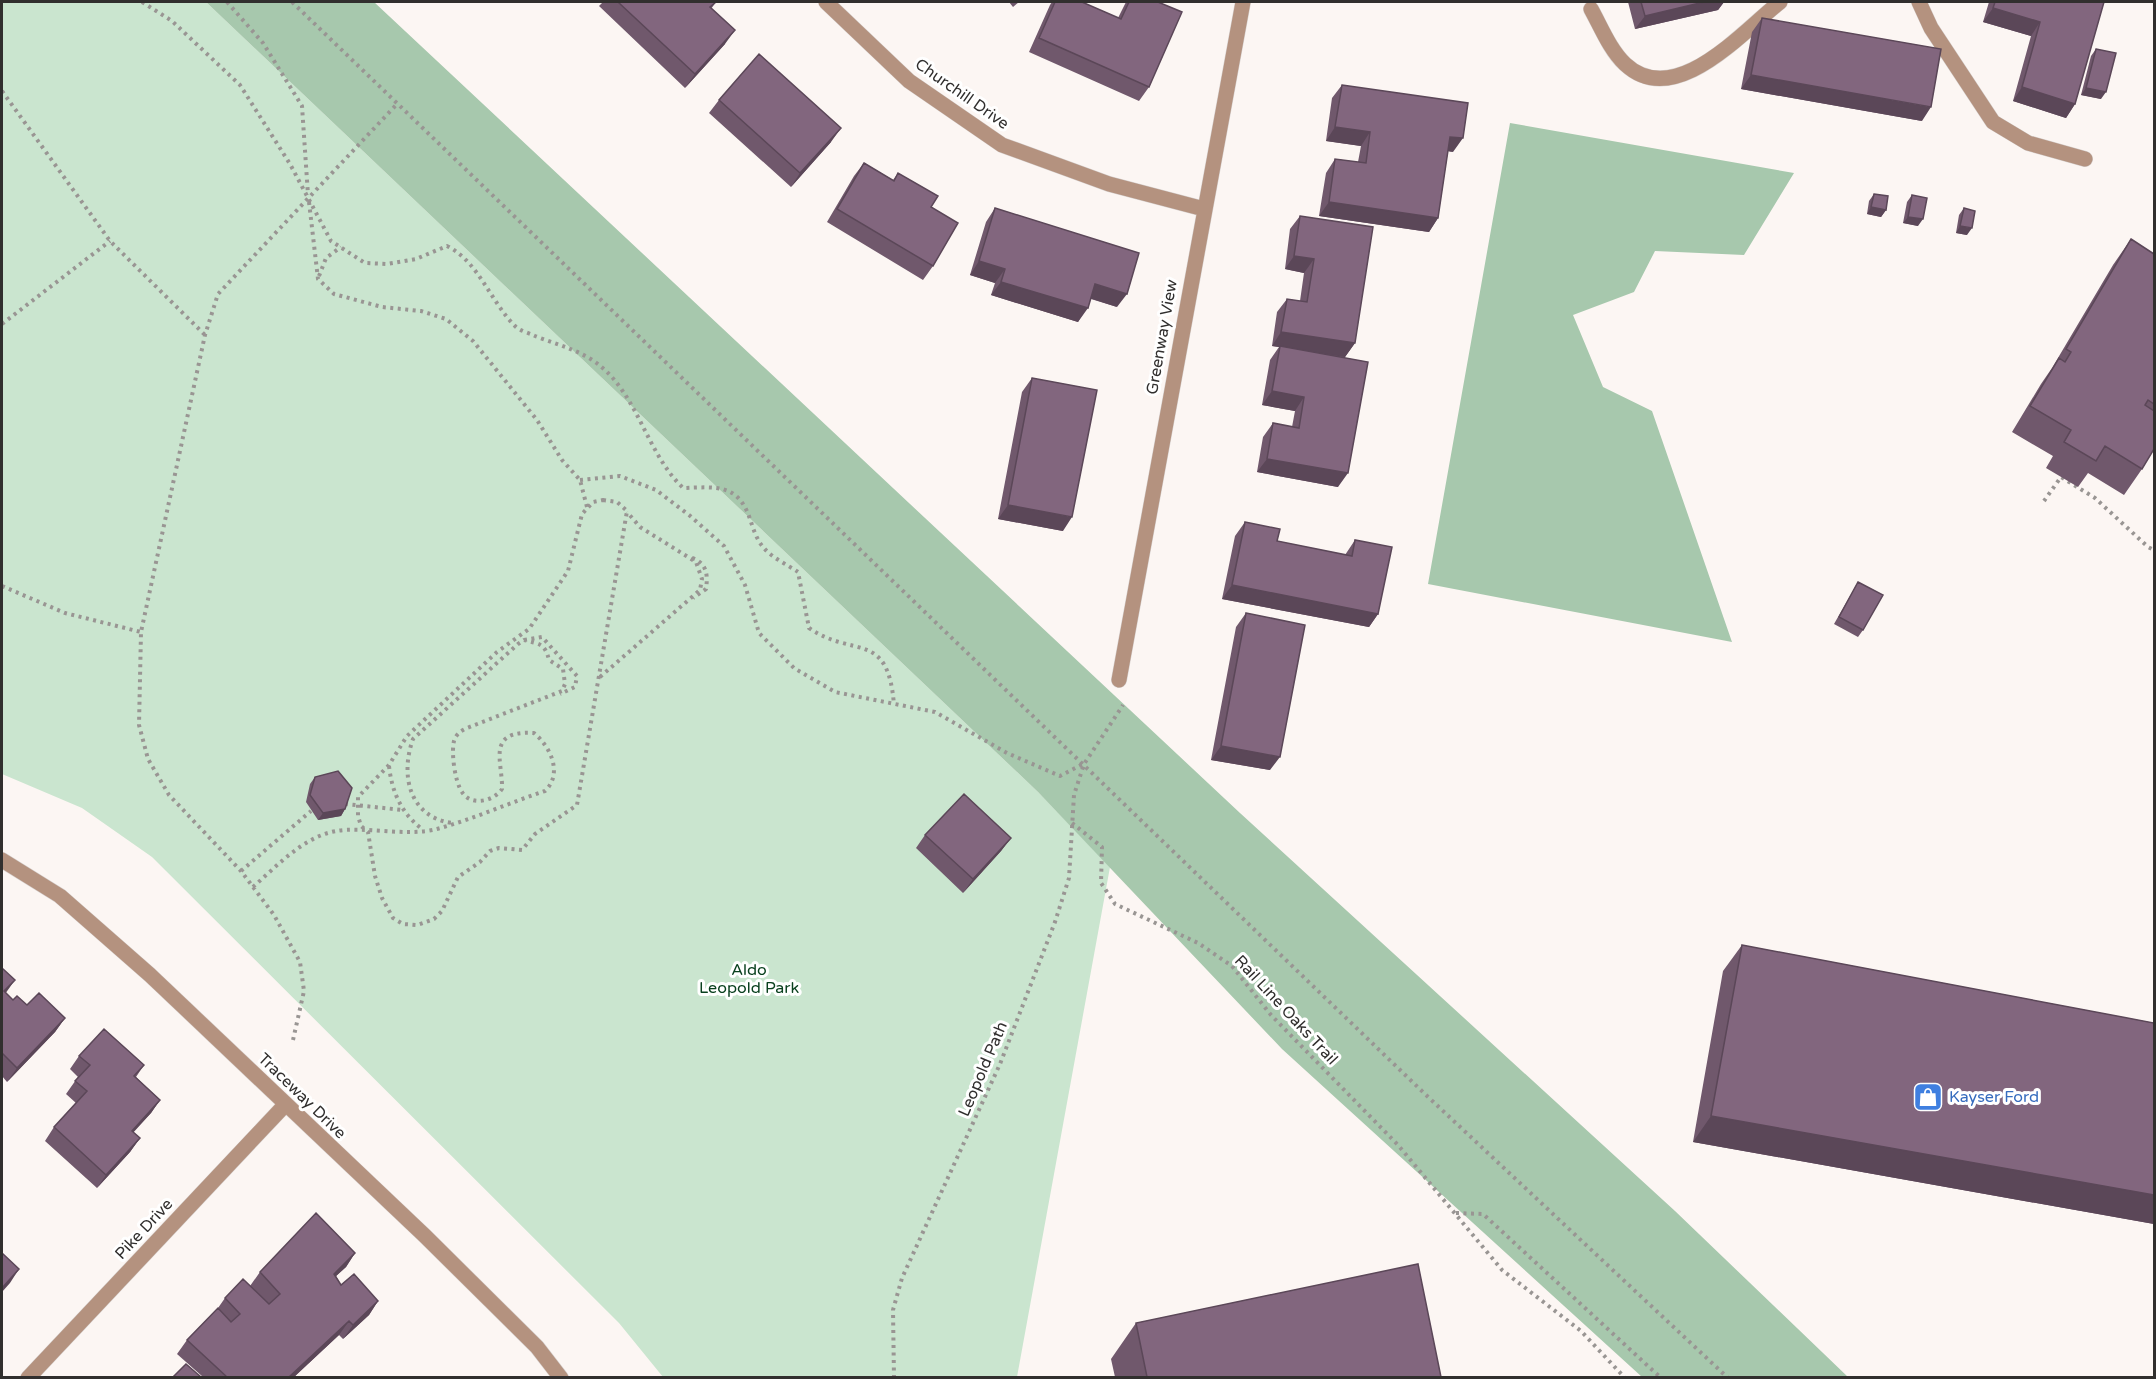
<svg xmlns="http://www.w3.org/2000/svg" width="2156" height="1379" font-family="'Varela Round',sans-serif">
	<rect width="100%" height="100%" fill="#fcf6f3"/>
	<path fill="#cae5cf" d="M2,2H206L1038,792L1110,867L1017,1377H663L619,1323L152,857L82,808L2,774Z"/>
	<path fill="#a7c8ad" d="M206,2H374L1240,813L1675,1211L1848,1377H1642L1282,1049L1038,792Z
		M1510,123L1794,173L1744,255L1655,251L1634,292L1573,315L1603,387L1652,411L1732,642L1428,584Z"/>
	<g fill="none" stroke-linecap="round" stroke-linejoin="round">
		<g stroke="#d7d2d0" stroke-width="16">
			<path id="service" d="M1919,2L1931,28L1993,122L2028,143L2085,159
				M1591,9C1601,27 1610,50 1625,64C1675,111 1743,31 1780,2"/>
		</g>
		<g stroke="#d7d2d0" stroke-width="16">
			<path id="minor" d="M826,2L909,81L1002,145L1109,184L1204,209
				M1119,680L1243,2
				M2,860L60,896L150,975L425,1236L537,1347L561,1378
				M28,1378L285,1105"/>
		</g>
		<path stroke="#999593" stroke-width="4" stroke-dasharray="3 4.5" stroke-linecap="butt" d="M142,2L172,21L240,85L290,164L331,241L365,263L387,264L416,259L447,246C479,262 490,301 515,326C520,331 529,333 535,336C560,346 585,351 605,370C640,403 648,454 683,488C716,487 738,483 750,519C753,528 757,541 764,548C772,558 788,565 798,572L809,628C854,659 888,629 894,705
			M227,2L263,43L302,106L308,195
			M292,2L1426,1095L1728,1378
			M2,91L110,241L205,335
			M309,202L318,279L334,294L382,307L421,311L446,319L473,341L537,420L562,460L580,480L587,507
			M319,276L326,258L341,247
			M2,324L110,241
			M580,480L620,476L656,490L689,515L724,546L745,585L759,633L794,668L835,692L935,712L1007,753L1060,776L1083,764
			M603,500L617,502L627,511L577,805L535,834L522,850L499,848L490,851L480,862L458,877L442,911L434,919L417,925L403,924L393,918L382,898L375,876L368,832L361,826L358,816V797L389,765L407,736L497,652L529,629L568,571L582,514L593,502Z
			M2044,501L2061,477L2095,498L2148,547L2154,550
			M692,558C707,563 708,575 706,589L693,598
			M2,586L65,613L141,632
			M524,640L542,637L577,676L575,687L560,694
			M600,677L700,590L702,579L696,562L640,527L627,512
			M389,766C392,792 401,813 422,829
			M345,804L403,810
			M1072,823L1102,847L1101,883L1115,904L1198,943L1232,966L1271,1015L1398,1145L1502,1270L1581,1331L1625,1378
			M241,871L311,811
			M253,887C277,866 303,837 336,831C364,826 407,837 437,829C473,819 509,803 545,791C563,774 551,747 534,733C485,730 503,762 502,789C494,801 471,807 462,792C455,782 451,753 454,741C456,734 461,731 467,728L562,691L565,684L563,669L549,660C545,643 539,644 524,640L518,644L413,739C400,775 409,817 452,823
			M293,1040L304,991L300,962L274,915L241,871L169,795L148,759L139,725L141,632L205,335L218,294L398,103
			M1456,1213L1483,1214L1661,1378
			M894,1378L893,1310L902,1278L1000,1064L1055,922L1069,878L1074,795L1084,764L1123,705"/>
		<use href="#service" stroke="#b4927f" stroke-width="15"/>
		<use href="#minor" stroke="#b4927f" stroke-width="15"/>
	</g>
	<path fill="#70586c" d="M603,2H716L711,9L725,44L685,88L599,6Z
		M1009,2H1019L1013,7Z
		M1052,2H1082L1118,18L1126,2H1158L1149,87L1139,101L1029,52L1050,5Z
		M1628,2H1724L1718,10L1635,29Z
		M1989,2H2104L2075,104L2066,118L2013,101L2031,36L1983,22Z
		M1762,18L1922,121L1741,89L1752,32Z
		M2096,49L2101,99L2081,95L2091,56Z
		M1342,85L1453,152L1448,151L1438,218L1429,232L1319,216L1326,173L1335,159L1358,162L1361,146L1326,141L1332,98Z
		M719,100L831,142L791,187L709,113Z
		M864,163L893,180L898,173L931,207L933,266L923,280L827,222L854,176Z
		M1874,194L1886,210L1881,217L1867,214L1869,201Z
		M1912,195L1918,226L1903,223L1907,202Z
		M995,208L1117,307L1091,299L1078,322L991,295L995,283L970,275L986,222Z
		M1964,208L1967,235L1956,233L1959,215Z
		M1300,216L1355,343L1345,357L1338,487L1257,472L1263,437L1273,423L1292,427L1295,411L1262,405L1270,360L1279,347L1272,346L1277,312L1287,299L1300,301L1304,273L1285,269L1290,229Z
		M2131,239L2154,254V449L2142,469L2124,495L2088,473L2078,487L2046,468L2053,456L2012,432L2041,384L2052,368L2113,265Z
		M1032,378L1063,531L998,519L1022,392Z
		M1245,522L1277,541L1345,555L1355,540L1378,614L1369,627L1222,599L1235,536Z
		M1858,582L1863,630L1858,637L1834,624Z
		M1246,613L1270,770L1211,760L1236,627Z
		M315,777L345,809L341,816L318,820L306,802L310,784Z
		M925,835L1011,838L1001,851L963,893L916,848Z
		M1742,945L2154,1023V1224L1693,1142L1723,971Z
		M2,968L5,993L13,1000L65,1018L55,1032L7,1082L2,1076Z
		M79,1056L144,1065L136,1077L160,1100L151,1113L133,1132L140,1138L130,1152L97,1188L45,1141L54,1127L76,1103L66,1094L78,1077L70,1069Z
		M355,1253L346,1267L336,1276L341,1285L378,1301L369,1315L343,1339L339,1335L294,1377H203L177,1354L187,1340L218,1308L225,1298L250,1286L260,1272Z
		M1136,1323L1441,1377H1115L1111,1359Z"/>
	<path fill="#5b4758" d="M1704,2H1724L1718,10L1635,29L1645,16Z
		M1993,8L2040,22L2031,36L1983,22Z
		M735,30L725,44L685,88L695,74Z
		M1751,75L1931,107L1922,121L1741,89Z
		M2022,87L2075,104L2066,118L2013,101Z
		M2086,88L2106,92L2101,99L2081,95Z
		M1335,127L1370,132L1361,146L1326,141Z
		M841,128L831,142L791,187L800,173Z
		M1450,137L1463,138L1453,152L1441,150Z
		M1329,202L1438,218L1429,232L1319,216Z
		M1871,207L1886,210L1881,217L1867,214Z
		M1908,217L1923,219L1918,226L1903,223Z
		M1960,226L1972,228L1967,235L1956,233Z
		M1294,256L1314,259L1304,273L1285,269Z
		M979,261L1005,269L995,283L970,275Z
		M1001,282L1088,308L1078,322L991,295Z
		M1095,284L1127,294L1117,307L1086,297Z
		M1281,332L1355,343L1345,357L1272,346Z
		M1272,391L1304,397L1295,411L1262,405Z
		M1267,459L1348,473L1338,487L1257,472Z
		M1008,505L1072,517L1063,531L998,519Z
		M1232,585L1378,614L1369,627L1222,599Z
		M1221,746L1280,757L1270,770L1211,760Z
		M345,809L341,816L318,820L323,813Z
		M1011,838L1001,851L963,893L973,879Z
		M15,980L5,994L4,991Z
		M65,1018L55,1032L7,1082L17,1068Z
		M160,1100L151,1113L122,1145L132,1131Z
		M1711,1116L2154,1195V1224L1693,1142Z
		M140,1138L130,1152L97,1188L106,1175Z
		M355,1253L346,1267L324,1287L334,1274Z
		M19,1269L10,1283L2,1292V1288Z
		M378,1301L369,1315L343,1339L353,1325Z
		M349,1321L339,1335L294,1377H289Z"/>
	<path fill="#82667e" stroke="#5b4758" stroke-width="1.5" d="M618,2H716L710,7L735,30L695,74Z
		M1055,2H1082L1121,19L1129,2H1158L1182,12L1149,87L1039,38Z
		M1641,2H1704L1645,16Z
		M1995,2H2104L2075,104L2022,87L2040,22L1993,8Z
		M1762,18L1941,49L1931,107L1751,75Z
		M2096,49L2116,53L2106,92L2086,88Z
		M759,54L841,128L800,173L719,100Z
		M1342,85L1468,103L1463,138L1450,137L1438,218L1329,202L1335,159L1366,163L1370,132L1335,127Z
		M864,163L894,181L898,173L938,196L931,207L958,223L933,266L837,209Z
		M1874,194L1888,196L1886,210L1871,207Z
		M1912,195L1927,198L1923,219L1908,217Z
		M995,208L1139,253L1127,294L1095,284L1088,308L1001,282L1005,269L979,261Z
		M1964,208L1975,211L1972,228L1960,226Z
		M1300,216L1373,227L1355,343L1281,332L1287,299L1307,302L1314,259L1294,256Z
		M2131,239L2154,254V404L2148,400L2145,405L2154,411V449L2142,469L2105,446L2096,461L2064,442L2071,430L2030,406L2059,358L2065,362L2071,352L2066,349Z
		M1280,346L1368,362L1348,473L1267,459L1273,423L1299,428L1304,397L1272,391Z
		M1032,378L1097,390L1072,517L1008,505Z
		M1245,522L1280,529L1277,541L1352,556L1355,540L1392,547L1378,614L1232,585Z
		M1858,582L1883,595L1863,630L1839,617Z
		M1246,613L1305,625L1280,757L1221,746Z
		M338,771L352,788L345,809L323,813L310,795L315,777Z
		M964,794L1011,838L973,879L925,835Z
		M1742,945L2154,1023V1195L1711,1116Z
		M2,968L15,980L4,991L13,1000L17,996L27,1005L39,993L65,1018L17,1068L2,1053Z
		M104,1029L144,1065L134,1076L160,1100L132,1131L140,1138L106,1175L54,1127L87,1091L75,1081L90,1065L79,1056Z
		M316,1213L355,1253L334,1274L341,1285L354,1274L378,1301L353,1325L349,1321L289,1377H227L187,1340L218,1308L231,1322L240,1314L225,1298L243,1279L269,1304L280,1294L260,1272Z
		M2,1253L19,1269L2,1288Z
		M1418,1264L1441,1377H1147L1136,1323Z
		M186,1364L201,1377H173Z"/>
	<defs>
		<g id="shop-square" transform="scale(1.5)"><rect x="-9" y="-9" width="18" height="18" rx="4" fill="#3f7fe0" stroke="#fff"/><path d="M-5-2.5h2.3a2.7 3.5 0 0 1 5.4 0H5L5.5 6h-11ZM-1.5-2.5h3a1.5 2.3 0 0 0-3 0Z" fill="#fff"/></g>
	</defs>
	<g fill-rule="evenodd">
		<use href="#shop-square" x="1928" y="1097"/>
	</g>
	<g text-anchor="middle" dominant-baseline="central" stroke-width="6" stroke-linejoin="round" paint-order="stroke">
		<g font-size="16" fill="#312f2e" stroke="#fff">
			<text transform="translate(962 94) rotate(35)">Churchill Drive</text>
			<text transform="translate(1162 337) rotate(-80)">Greenway View</text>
			<text transform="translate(1286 1010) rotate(47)">Rail Line Oaks Trail</text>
			<text transform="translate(983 1069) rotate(-67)">Leopold Path</text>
			<text transform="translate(302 1096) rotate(44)">Traceway Drive</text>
			<text transform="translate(144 1229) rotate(-47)">Pike Drive</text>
		</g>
		<g font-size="16" fill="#09401e" stroke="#fff">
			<text x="749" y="970">Aldo<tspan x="749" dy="18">Leopold Park</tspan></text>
		</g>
		<g font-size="16" fill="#366cbe" stroke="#fff" text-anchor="start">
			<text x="1949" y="1097">Kayser Ford</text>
		</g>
	</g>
	<rect width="2156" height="1379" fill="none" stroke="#312f2e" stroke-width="6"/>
</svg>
